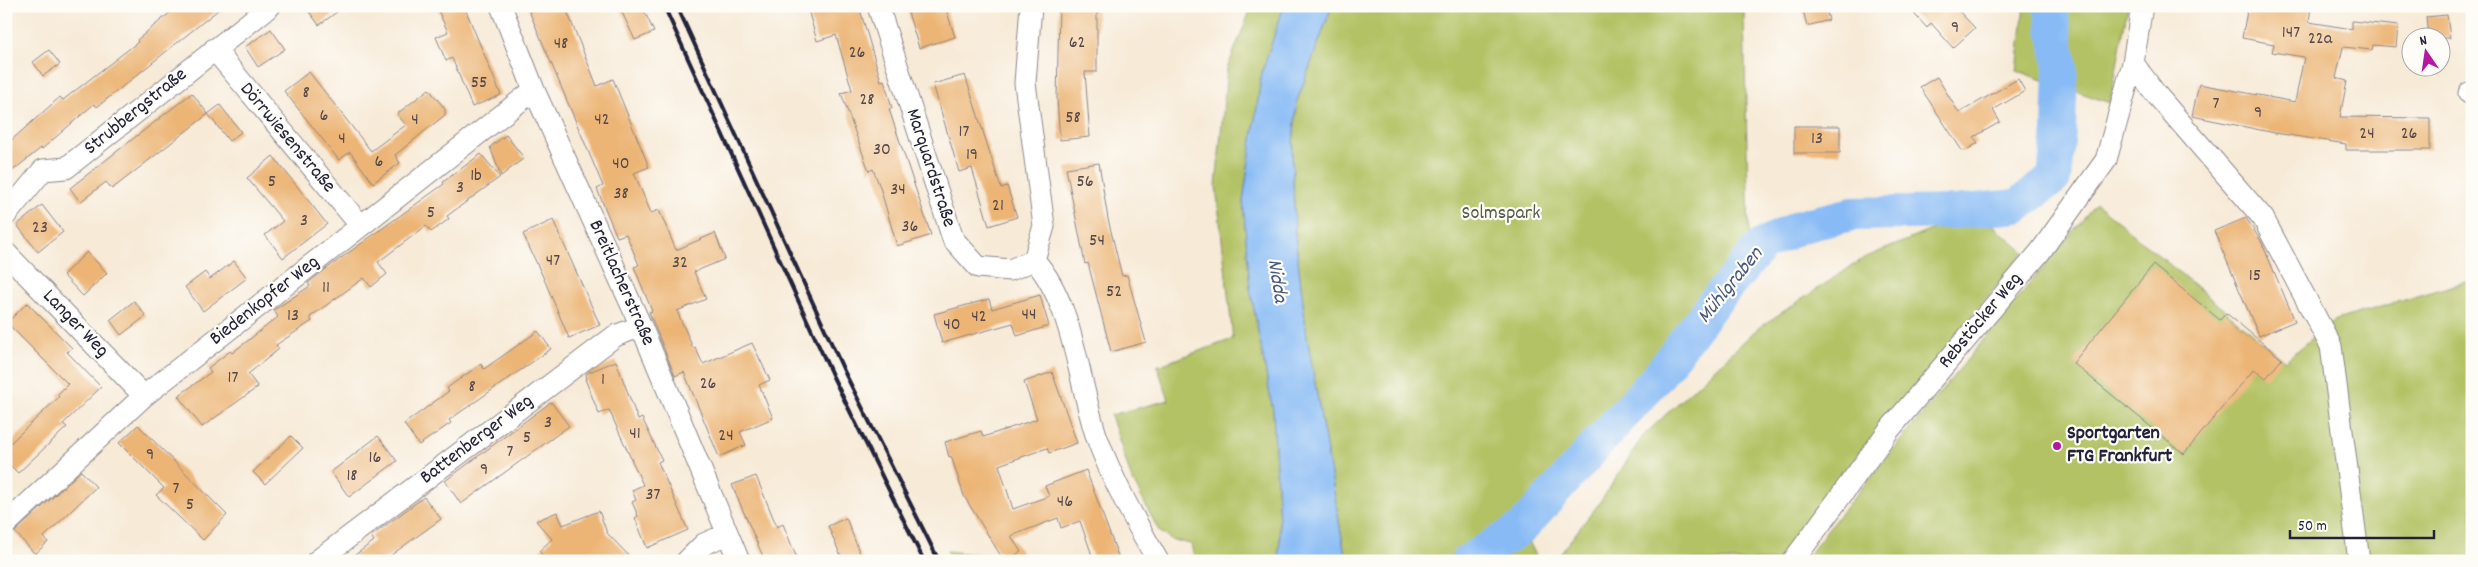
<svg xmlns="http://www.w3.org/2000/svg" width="2478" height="567" font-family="Dekko,sans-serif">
	<rect width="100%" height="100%" fill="#fdfcf7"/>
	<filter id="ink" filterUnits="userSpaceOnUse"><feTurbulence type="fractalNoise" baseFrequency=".02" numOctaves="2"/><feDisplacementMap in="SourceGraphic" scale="10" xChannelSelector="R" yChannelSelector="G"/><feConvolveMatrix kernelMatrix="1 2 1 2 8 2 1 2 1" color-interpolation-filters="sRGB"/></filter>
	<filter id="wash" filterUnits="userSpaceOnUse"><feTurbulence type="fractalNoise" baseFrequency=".0096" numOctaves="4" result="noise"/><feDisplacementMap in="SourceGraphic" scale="20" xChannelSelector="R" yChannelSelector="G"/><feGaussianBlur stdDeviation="1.12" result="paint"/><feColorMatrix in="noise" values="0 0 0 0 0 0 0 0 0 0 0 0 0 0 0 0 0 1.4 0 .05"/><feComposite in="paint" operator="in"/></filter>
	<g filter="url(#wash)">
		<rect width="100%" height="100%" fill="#f7ead7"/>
		<path fill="#b3c265" stroke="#6a7250" d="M1252,6H1284L1262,72L1243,201L1250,288L1273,411L1280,540L1278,561H1195L1191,544L1172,540L1159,531L1131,477L1111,415L1169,400L1157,366L1233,339L1216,186L1227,69Z
			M1332,6H1749L1744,12L1749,239L1645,366L1529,518L1443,561H1346L1307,337L1295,234L1292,155L1297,101Z
			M2024,6H2128L2110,103L2017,71Z
			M2096,203L2285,361L2333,321L2472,280V561H1805L1827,530Z
			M1977,211L2024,252L1786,546L1777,561H1554L1601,501L1643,436L1757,329L1864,258Z
			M1522,528L1539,561H1470L1474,558Z
			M947,551L980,555L984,561H953Z"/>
		<path fill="#88bbf5" stroke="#556e98" d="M1284,6H1332L1297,101L1292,155L1295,234L1307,337L1346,561H1278L1280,540L1273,411L1250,288L1243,201L1262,72Z"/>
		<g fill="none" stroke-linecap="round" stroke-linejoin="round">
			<path stroke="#88bbf5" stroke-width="34" d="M1468,561L1522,528L1658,376L1711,306L1762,245L1802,226L1852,214L1956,212L2017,206L2054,178L2059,131L2061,68L2050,6"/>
		</g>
		<g id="blocks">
			<path fill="#ecb576" d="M178,6H223L97,107L94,104L42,149L41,148L6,176V145L60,97L63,100L138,42L137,40Z
				M305,6H345L319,25Z
				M436,6H464L501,95L472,107L452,58L446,61L436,37L448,32Z
				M527,6H565L597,86L613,79L649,167L634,173L651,213L659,210L676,250L715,233L725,259L694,272L706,299L677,311L693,348L695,347L703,364L752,343L770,380L759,385L773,418L740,432L746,445L719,457L684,372L675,376L649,312L652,311L634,267L639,265L626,234L617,237L597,189L603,186Z
				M619,6H642L654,32L635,40Z
				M807,6H859L881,81L884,80L892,108L889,109L931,235L897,246L880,187L873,169L869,171L841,93L852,90L836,35L817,41Z
				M906,6H945L955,37L919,48Z
				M1059,6H1097V72H1085L1090,137L1060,140L1057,99Z
				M1802,6H1825L1829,20L1807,26Z
				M1907,6H1954L1975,28L1953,48L1931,23L1927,28Z
				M2248,6H2311L2309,22L2352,29V21L2398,26L2396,47L2373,45L2372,50L2343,47L2336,78L2347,81L2340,117L2430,118V150H2346V144L2275,133L2192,116L2199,84L2295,102L2304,57L2272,52L2274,44L2242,38Z
				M2447,15L2450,38H2428L2426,17Z
				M271,29L285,49L258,67L245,47Z
				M49,50L60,64L43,76L33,62Z
				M309,72L371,151L406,125L397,114L429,89L445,109V115L395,155L400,163L373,183L350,152L339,160L284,91Z
				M965,75L1001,188L1007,186L1017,217L989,226L972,168L959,172L933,84Z
				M1937,77L1959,113L2018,79L2025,91L1993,110L2000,122L1974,137L1978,143L1963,152L1920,87Z
				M192,93L208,114L220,105L241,132L229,141L208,114L112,189L106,182L80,202L70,188Z
				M1794,126H1840V153H1794Z
				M506,135L524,158L501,176L490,147Z
				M481,154L500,177L447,216L449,219L431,232L426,226L378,262L387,274L371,287L364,278L310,317L312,321L276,345L279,349L248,374L258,387L202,427L178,396L211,372L208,368L230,351L232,353L278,317L274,310L310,286L308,283L326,269L444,184L443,182Z
				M273,156L327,224L283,258L265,235L283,221L247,178Z
				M1099,163L1108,219L1122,276L1127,275L1146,342L1111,352L1088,263L1085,264L1066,168Z
				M42,205L63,232L38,252L17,225Z
				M2246,218L2261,241L2295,321L2259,336L2214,231Z
				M553,220L600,325L569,338L544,279L523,234Z
				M87,252L107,273L83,296L63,275Z
				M234,261L247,278L203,311L185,287L205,272L210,279Z
				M2153,265L2220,320L2226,313L2282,359L2266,378L2254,369L2184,454L2073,363Z
				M1040,295L1049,326L1017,336L1013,323L942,343L934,314L989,299L992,309Z
				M134,301L146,316L121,335L110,320Z
				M27,303L72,348L67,352L101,387L63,424L67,427L18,473L6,461V447L59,397L57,395L68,384L7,323Z
				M538,331L551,349L449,420L451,423L419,445L404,424L449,391L447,388L481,364L484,369Z
				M616,361L638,420L642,418L662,460L658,462L688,530L647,548L635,518L638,516L632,502L636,500L632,490L643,485L609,410L599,414L585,379H587L586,374L589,372Z
				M1052,372L1077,443L1049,453L1047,448L999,465L1013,509L1049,496L1045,486L1086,470L1120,561H1094L1080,521L1061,528L1058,518L1011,536L1021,552L1004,561L964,496L951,456L949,457L945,442L981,431L983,437L1037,419L1024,382Z
				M551,402L569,426L461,504L445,481Z
				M138,425L227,515L203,540L156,495L164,488L119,443Z
				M291,436L303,448L265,484L253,472Z
				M378,436L397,461L349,497L331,472Z
				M81,471L96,487L44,537L48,542L35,554L15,532Z
				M756,476L777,527L783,524L798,561H765L732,485Z
				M424,497L441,519L383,561H347L374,541L371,536Z
				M599,511L607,533L634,561H548L539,551L552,539L536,521L557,512L563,525Z
				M846,518L863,561H843L828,526Z"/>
		</g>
	</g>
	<g filter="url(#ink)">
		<use href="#blocks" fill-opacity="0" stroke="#8c8689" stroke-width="1"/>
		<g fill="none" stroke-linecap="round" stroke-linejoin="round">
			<g stroke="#8c8689" stroke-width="23">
				<path id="minor" d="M501,6L534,90L641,326L739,561
					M878,6L953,239L978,267L1010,270L1034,260L1044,226L1025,83L1031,6
					M214,49L361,226
					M2133,63L2155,93L2263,218L2331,346L2359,561
					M2469,93L2472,94
					M6,215L43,170L66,168L270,6
					M6,253L144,396
					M1034,260C1074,304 1078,382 1097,438C1113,481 1135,521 1158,561
					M6,524L144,396L534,90
					M317,561L615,336L641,326
					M687,561L704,544L727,534
					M1793,561L1889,430L2040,252L2106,160L2133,63L2142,6"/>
			</g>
			<use href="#minor" stroke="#fff" stroke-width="21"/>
			<path stroke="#22223b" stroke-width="4" d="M664,6L833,377L924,561
				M677,6L845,373L939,561"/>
		</g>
	</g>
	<circle fill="#b5179e" stroke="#fdfcf7" stroke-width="2" cx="2057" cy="446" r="5"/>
	<g text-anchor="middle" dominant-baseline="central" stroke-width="4.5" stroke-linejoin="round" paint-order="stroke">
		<g font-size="18" fill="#54474a">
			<text x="1955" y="28">9</text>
			<text x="2291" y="33">147</text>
			<text x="2320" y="39">22a</text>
			<text x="1077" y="43">62</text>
			<text x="561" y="44">48</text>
			<text x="857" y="53">26</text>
			<text x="479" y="83">55</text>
			<text x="306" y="93">8</text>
			<text x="867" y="100">28</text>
			<text x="2216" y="104">7</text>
			<text x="2258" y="113">9</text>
			<text x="324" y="116">6</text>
			<text x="1073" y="118">58</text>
			<text x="415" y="120">4</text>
			<text x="602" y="120">42</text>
			<text x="964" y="132">17</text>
			<text x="2367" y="134">24</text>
			<text x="2409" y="134">26</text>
			<text x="342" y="139">4</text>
			<text x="1817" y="139">13</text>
			<text x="882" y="150">30</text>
			<text x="972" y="155">19</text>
			<text x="379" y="162">6</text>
			<text x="621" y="164">40</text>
			<text x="476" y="176">1b</text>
			<text x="272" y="182">5</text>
			<text x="1085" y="182">56</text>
			<text x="460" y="188">3</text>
			<text x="898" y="190">34</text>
			<text x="621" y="194">38</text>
			<text x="998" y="206">21</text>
			<text x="431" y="213">5</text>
			<text x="304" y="221">3</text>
			<text x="910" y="227">36</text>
			<text x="40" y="228">23</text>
			<text x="1097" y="241">54</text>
			<text x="553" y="261">47</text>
			<text x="680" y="263">32</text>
			<text x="2255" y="276">15</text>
			<text x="326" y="288">11</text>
			<text x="1114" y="292">52</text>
			<text x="1029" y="315">44</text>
			<text x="293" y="316">13</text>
			<text x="979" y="317">42</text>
			<text x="952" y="325">40</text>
			<text x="233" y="378">17</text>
			<text x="603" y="380">1</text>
			<text x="708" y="384">26</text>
			<text x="472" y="387">8</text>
			<text x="548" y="423">3</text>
			<text x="635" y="434">41</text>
			<text x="726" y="436">24</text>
			<text x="527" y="438">5</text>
			<text x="510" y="452">7</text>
			<text x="150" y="455">9</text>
			<text x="375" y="458">16</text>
			<text x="484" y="470">9</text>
			<text x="352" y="476">18</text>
			<text x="176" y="489">7</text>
			<text x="653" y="495">37</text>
			<text x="1065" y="502">46</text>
			<text x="190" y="505">5</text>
		</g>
		<g font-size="20" fill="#22223b" stroke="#fdfcf7">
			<text transform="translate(136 112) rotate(-39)">Strubbergstraße</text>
			<text transform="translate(287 138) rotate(50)">Dörrwiesenstraße</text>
			<text transform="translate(930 168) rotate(72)">Marquardstraße</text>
			<text transform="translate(621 283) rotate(66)">Breitlacherstraße</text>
			<text transform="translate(265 301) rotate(-38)">Biedenkopfer Weg</text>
			<text transform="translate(1981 321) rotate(-50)">Rebstöcker Weg</text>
			<text transform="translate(75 324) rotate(46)">Langer Weg</text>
			<text transform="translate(477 440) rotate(-37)">Battenberger Weg</text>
		</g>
		<g font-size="20" fill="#555a4a" stroke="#fdfcf7">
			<text x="1501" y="214">Solmspark</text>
		</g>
		<g font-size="20" font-weight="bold" fill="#22223b" stroke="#fdfcf7" text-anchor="start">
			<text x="2067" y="434">Sportgarten<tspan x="2067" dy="23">FTG Frankfurt</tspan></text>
		</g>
		<g font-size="21" font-style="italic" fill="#46587c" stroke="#fdfcf7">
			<text transform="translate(1276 281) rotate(81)">Nidda</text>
			<text transform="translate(1731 286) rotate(-51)">Mühlgraben</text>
		</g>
	</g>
	<rect width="2478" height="567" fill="none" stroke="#fdfcf7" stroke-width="25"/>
	<g transform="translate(2426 52) rotate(347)"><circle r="24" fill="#fdfcf7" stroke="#a5a5ac"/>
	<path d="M0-4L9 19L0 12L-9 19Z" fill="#b5179e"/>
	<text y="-8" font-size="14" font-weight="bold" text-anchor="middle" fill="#22223b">N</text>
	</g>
	<path d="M2290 530v8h144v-8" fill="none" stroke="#22223b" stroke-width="2.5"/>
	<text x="2298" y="530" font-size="15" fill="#22223b" stroke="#fdfcf7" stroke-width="4" paint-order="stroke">50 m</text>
</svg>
